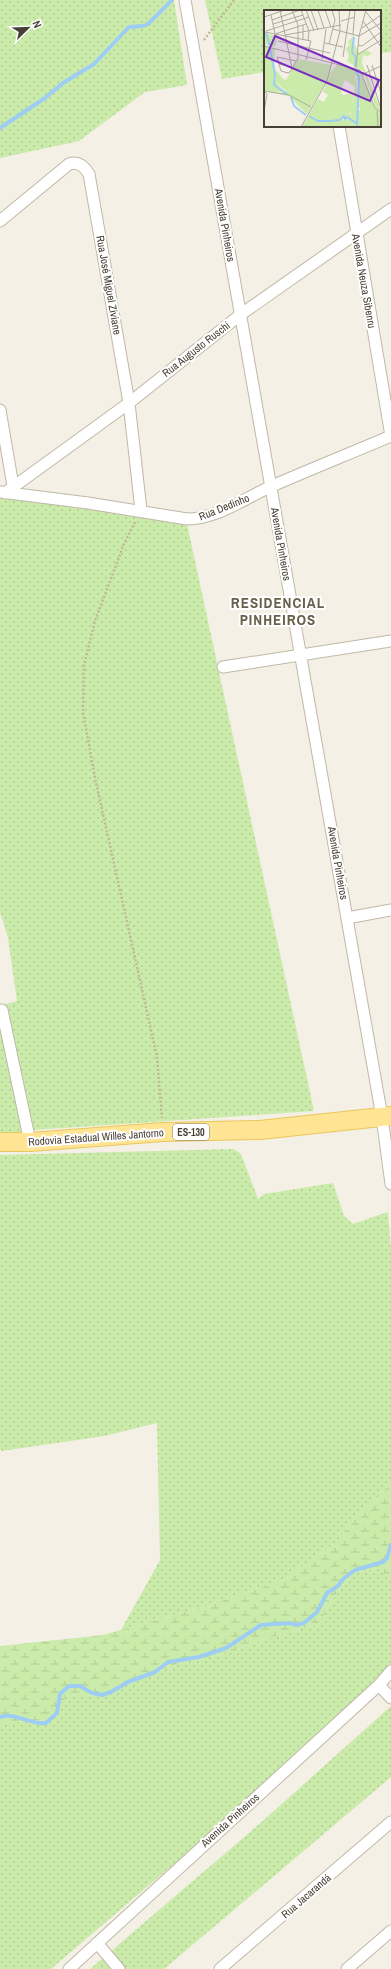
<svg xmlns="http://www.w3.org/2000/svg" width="391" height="1969" font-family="'Archivo Narrow',sans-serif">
	<defs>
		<pattern id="grass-dots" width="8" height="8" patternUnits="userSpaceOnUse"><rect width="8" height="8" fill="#cbebab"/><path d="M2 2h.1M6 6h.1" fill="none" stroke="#b0cb94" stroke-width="1.8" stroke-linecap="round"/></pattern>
		<pattern id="wetland-marsh" width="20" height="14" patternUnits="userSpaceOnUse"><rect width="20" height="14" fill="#cbebab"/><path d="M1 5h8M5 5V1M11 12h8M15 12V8" fill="none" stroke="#b0cb94"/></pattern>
	</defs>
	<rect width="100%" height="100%" fill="#f4f0e5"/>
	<path fill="url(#grass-dots)" d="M0,0H174L187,85L145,92L79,141L0,158Z
		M205,0H391V52L380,53V11H265V72L222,79Z
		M0,496L187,524L314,1111L33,1130L26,1135L0,1137V1003L3,1005L17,1001L8,938L0,912Z
		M234,1149L241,1154L258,1199L264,1194L333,1183L344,1216L353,1224L388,1212L391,1249V1484L366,1505L333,1545L283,1580L209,1605L121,1630L160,1560L157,1423L104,1436L2,1451L0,1449V1155Z
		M379,1568L391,1582V1663L314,1744L51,1969H0V1723L46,1720L69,1694L99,1696L179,1663L225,1654L262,1640L319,1624L335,1595L353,1573Z
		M391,1706V1777L164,1969H90L256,1827Z"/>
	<path fill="url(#wetland-marsh)" d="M391,1484V1582L379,1568L353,1573L335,1595L319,1624L262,1640L225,1654L179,1663L99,1696L69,1694L46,1720L0,1723V1646L103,1635L209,1605L283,1580L333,1545L366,1505Z"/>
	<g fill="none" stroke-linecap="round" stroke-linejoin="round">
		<path stroke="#9ecdf4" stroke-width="4" d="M0,128L45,98L63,83L94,64L129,27L143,26L148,24L172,0
			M0,1717C15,1712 31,1725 46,1723L57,1713L60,1694L69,1686H80L92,1693L102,1695L111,1692L128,1682L155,1672L168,1662L199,1657L226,1648L261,1625L289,1623L297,1625L304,1623L317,1612L327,1593L338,1586L343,1579L355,1570L383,1562L387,1558L391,1545"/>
		<g stroke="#c0b8a7" stroke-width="13">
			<path id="street" d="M185,0L382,1117L391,1184
				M339,126L391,436
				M0,221L69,164C78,161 84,166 89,174L129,403L141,510
				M0,410L13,486
				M1,492L88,503L187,519C217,519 245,498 272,486C311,469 351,453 391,436
				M5,493L129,403L240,315L391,209
				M223,667L391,641
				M347,918L391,910
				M2,1010L30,1142
				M379,1685L391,1698
				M97,1943L119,1969
				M69,1969L379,1685L391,1671
				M220,1969L391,1822
				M347,1969L391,1931"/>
		</g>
		<g stroke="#eac75d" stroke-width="20">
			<path id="primary" d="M0,1142H30L163,1132L260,1130L391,1116"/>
		</g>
		<path stroke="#c2b598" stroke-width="2.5" stroke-dasharray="2 2" stroke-linecap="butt" d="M204,40L234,0
			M135,522L124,544L95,621L84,665L83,712L95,778L157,1057L162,1118"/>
		<use href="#street" stroke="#fff" stroke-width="11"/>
		<use href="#primary" stroke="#ffe593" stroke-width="18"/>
	</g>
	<g text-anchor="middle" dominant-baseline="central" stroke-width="4" stroke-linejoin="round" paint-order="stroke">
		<rect fill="#fff" stroke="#7e7971" stroke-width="1" x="173" y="1124" width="36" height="16" rx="3"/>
		<g font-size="10" font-weight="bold" fill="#474034">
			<text x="191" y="1132">ES-130</text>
		</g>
		<g font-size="11" fill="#474034" stroke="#fff">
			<text transform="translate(225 225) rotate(80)">Avenida Pinheiros</text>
			<text transform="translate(364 281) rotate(80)">Avenida Neuza Sibenru</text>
			<text transform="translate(109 285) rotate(80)">Rua José Miguel Ziviane</text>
			<text transform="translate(196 349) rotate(-38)">Rua Augusto Ruschi</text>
			<text transform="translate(224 507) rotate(-22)">Rua Dedinho</text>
			<text transform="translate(281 544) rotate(80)">Avenida Pinheiros</text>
			<text transform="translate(338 863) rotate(80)">Avenida Pinheiros</text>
			<text transform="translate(96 1137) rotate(-4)">Rodovia Estadual Willes Jantorno</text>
			<text transform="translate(230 1820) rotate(-42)">Avenida Pinheiros</text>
			<text transform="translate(306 1896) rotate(-41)">Rua Jacarandá</text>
		</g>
		<g font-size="15" font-weight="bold" letter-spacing="1" fill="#6a5f4b" stroke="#fff">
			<text x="278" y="602">RESIDENCIAL<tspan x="278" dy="17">PINHEIROS</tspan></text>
		</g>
	</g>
	<g transform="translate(264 10)">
		<rect width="117" height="117" fill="#f4f0e5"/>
		<path d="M0,23L14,26L11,37L0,34ZM90,25V34L95,43L103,40L108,44L103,46L99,45L98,53L117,101L112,98L99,61L83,51L85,46L82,39L86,34L83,33ZM0,36L11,39L10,60L6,74L13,79L12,82L18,83L22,81L12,72V60L19,69L22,70L34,49L68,55L63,70L43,104L25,86L0,81ZM75,53L88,57L91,64V77L81,70L77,80L78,85L89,83L88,102L66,111L83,110L88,117H38L54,89L60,92L64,85L59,82L68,60ZM96,60L111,98L117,103V117H94L93,101L96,100L93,63Z" fill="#cbebab"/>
		<path d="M88,57L96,60L93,63V86L96,96L93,101L94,117H88L83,110L78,109L72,111L42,112L46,106L64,111L75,107L79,102L87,104L92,67ZM10,60L12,72L22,83L11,81L13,79L7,77L6,70Z" fill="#cbebab"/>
		<path fill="none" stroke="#9ecdf4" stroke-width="2" d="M2,23L6,36M90,27L88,42L92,48L91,57M6,38L11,64L10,75L23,84M91,59L95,67L93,117M27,87L30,96L42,105M45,106L54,111H66L76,110L80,106L81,109L83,107L92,113"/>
		<path fill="none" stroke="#afaa9e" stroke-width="1" d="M16,0L28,58M28,0L34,15V48L26,62L24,63L17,61L13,47L32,51M37,0L45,21L44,31M42,0L50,21M47,0L54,20M54,0L60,18M61,0L67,17M102,2L117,21M7,5L11,24L42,14M0,7L21,0M8,10L36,0M77,11L91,7M99,11L117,37M9,14L39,5M39,15V30M98,18L117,5M69,19L76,21L75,0M2,21L45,7M1,22L47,31L42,50M89,24L91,0M21,25L77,15M14,31L66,43M61,33L79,37M65,34L71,10L68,0M94,35L98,36L117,22M0,36L96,60L111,98L117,102M93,45L117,30M79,47L86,0M58,49L62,19M15,54L28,57M103,55L117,99M108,55L117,83M92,58L95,26L117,13M99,64L117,56M0,81L25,85L47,97M113,101L114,117M0,102L3,84L1,82M37,117L63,71L76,21L95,26L102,0"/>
		<path fill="#7b2cbf" fill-opacity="0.15" stroke="#7b2cbf" stroke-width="2" d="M11,26L115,70L106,91L2,47Z"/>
		<rect width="117" height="117" fill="none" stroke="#474034" stroke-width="2"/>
	</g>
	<g transform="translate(28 28) rotate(67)" stroke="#ffffff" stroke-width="3" paint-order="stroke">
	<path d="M0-3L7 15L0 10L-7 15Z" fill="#474034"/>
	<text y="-6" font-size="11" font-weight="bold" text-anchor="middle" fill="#474034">N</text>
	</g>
</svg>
